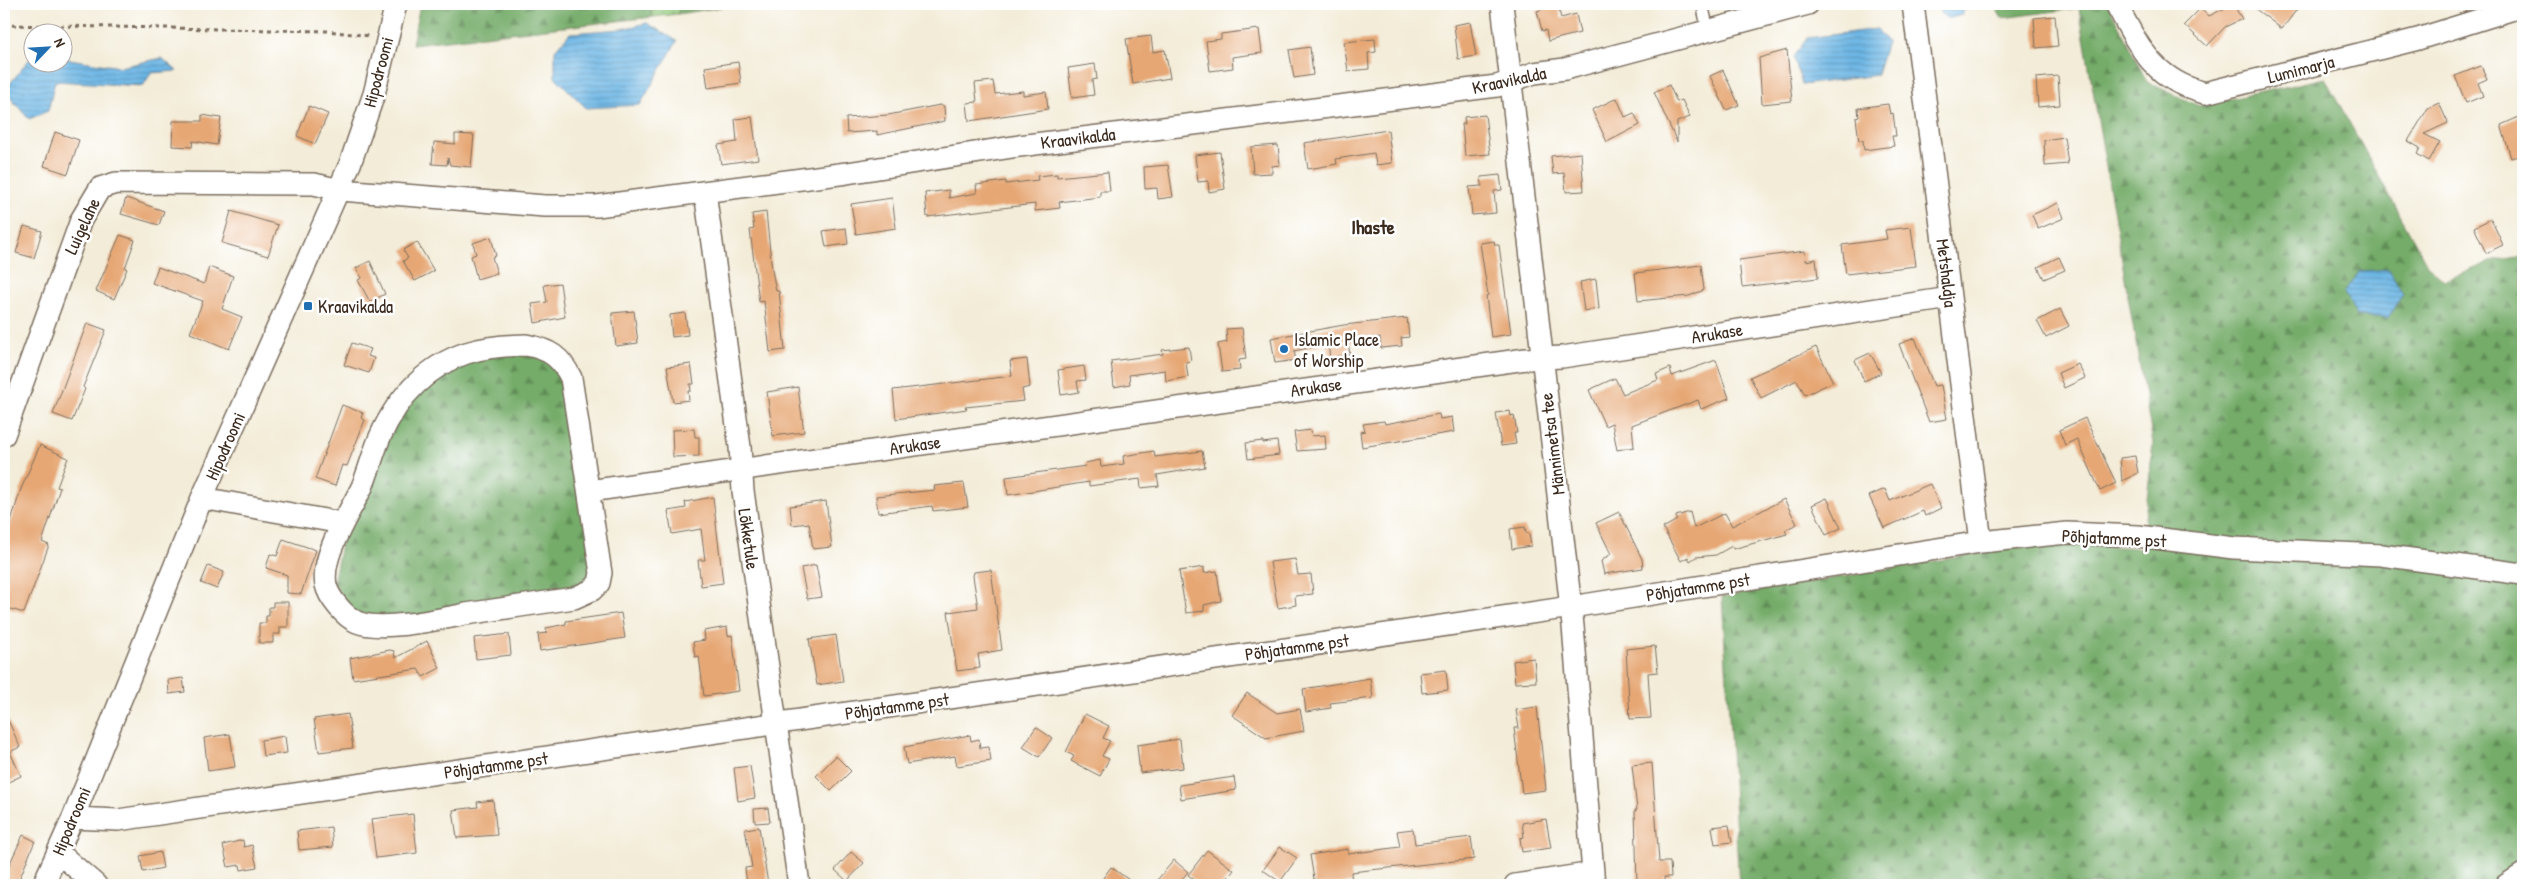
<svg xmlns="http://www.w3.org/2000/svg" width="2527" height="889" font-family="'Patrick Hand',sans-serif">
	<defs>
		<pattern id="grass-dots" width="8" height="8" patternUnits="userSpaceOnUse" patternTransform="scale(1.25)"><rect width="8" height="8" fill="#90c779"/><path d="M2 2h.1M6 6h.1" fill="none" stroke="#77a263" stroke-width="1.8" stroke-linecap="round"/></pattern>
		<pattern id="forest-firs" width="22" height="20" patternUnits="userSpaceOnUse" patternTransform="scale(1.25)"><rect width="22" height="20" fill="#74ac69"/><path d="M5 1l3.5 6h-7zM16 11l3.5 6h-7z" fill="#608c56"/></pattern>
		<pattern id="water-rules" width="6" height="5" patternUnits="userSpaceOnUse" patternTransform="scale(1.25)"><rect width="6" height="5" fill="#6cb6e5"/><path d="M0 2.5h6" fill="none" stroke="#5a94b9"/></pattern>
	</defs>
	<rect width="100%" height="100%" fill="#fff"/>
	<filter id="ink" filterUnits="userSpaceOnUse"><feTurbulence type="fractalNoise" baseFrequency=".02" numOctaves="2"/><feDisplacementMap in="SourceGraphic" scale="10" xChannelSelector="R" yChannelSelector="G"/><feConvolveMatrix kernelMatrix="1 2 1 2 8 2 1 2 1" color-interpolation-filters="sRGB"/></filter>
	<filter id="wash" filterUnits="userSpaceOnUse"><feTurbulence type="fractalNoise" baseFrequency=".0096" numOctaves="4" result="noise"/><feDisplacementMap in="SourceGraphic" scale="20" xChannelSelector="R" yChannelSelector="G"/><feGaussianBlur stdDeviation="1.12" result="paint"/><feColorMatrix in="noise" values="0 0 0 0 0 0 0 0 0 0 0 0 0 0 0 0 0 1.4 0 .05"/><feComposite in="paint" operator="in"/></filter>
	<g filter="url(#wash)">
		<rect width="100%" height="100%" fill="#f3ecd8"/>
		<path fill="url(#grass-dots)" stroke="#66784c" d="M648,4H680L678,14L653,17Z"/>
		<path fill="url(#forest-firs)" stroke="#586b44" fill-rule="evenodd" d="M420,4H648L653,17L412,44Z
			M680,4H740L678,14Z
			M1992,4H2108L2147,82L2199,106L2325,78L2428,266L2444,281L2490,262L2523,256V885H1739L1722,597L2012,548L2069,545L2144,548L2145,519L2153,443L2079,8L2002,18ZM2389,270L2403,294L2389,317L2357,316L2345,293L2360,271Z
			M532,349L565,373L595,575L589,587L386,622L354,612L333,583L342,539L410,394L480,352Z"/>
		<path fill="url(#water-rules)" stroke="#547082" d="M1940,4H1967L1962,15L1948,19L1940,13Z
			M647,23L677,41L640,105L586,108L555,77V50L570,33L622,29Z
			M1877,29L1887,42L1877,75L1802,85L1794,57L1807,38Z
			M32,56V62H62L63,58L120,67L162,58L177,71L151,73L143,86L55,81L48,111L29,119L4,91Z
			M2389,269L2403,294L2389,318L2357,316L2344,293L2360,271Z"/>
		<g id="blocks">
			<path fill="#e6a775" d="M1539,4H1557L1561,18L1576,14L1580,33L1548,41L1546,30L1542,31L1537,11L1541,10Z
				M2233,4L2242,19L2225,27L2207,46L2184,25L2201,8L2209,16Z
				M2249,4H2301L2282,29Z
				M2055,16L2058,46L2036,48L2034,18Z
				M1470,22L1476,56L1458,59L1454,25Z
				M1259,29L1262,53L1232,57L1233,68L1210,71L1206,41L1221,39V34Z
				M1151,36L1153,52L1165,50L1170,78L1133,84L1126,39Z
				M1375,39L1376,52L1368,53L1369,69L1348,71L1344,42Z
				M1310,47L1313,75L1294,78L1289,50Z
				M1787,50L1792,101L1762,104L1759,58Z
				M738,62L741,83L708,88L705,67Z
				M1095,64L1097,79L1092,80L1094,95L1072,98L1068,68Z
				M2481,66L2487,79L2478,83L2483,96L2466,103L2455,76Z
				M1723,70L1739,105L1726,110L1710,76Z
				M2058,76L2060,105L2038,107L2036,78Z
				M993,81L995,94L1023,91V95L1046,92L1048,109L969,121L967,103L977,102L975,83Z
				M1669,85L1677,102L1682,100L1690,117L1677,122V142L1654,92Z
				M1617,98L1625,117L1634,113L1640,125L1607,142L1592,110Z
				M2439,103L2448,123L2424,134L2440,142L2429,161L2417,154L2420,148L2408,141L2428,108Z
				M1888,104L1890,114L1893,113L1896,136H1892L1894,146L1864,150L1863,140L1859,141L1856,118L1859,117L1858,108Z
				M940,105L944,106L945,121L877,135V131L847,133L846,118L888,115Z
				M309,106L328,114L315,144L297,136Z
				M202,115L221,118L217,145L193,141L192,147L172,146L173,121H202Z
				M1485,115L1490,154L1465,156L1462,124H1465L1464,117Z
				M752,117L758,159L721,164L718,145L737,142L735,119Z
				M2519,117L2523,127V155L2511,158L2501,125Z
				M1388,130L1392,163L1376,165L1374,153L1336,159L1337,164L1308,169L1304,143Z
				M55,132L79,140L68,174L44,166Z
				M455,134L474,135L471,167L450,165L448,158L447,165L432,164L434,142L455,144Z
				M2064,137L2068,164L2045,166L2044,140Z
				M1278,145L1280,165L1272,166V173L1253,174L1251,147Z
				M1220,152L1225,189L1209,192L1208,181L1198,182L1195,155Z
				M1581,153L1584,191L1566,192L1564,173L1553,174L1551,156Z
				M1168,165L1173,197L1158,199L1157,188L1145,189L1144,167Z
				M1108,172L1110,191H1100V197L1059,202L1060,208L1035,211V204L927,217L925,193L949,190V198L977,193L976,185L1006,181V184L1038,180L1037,176L1057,174V177Z
				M1500,175L1502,190L1494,191L1496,213L1472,215L1469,187L1482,186L1481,177Z
				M126,198L164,211L159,225L121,214Z
				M892,198L896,228L856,234L851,204Z
				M2058,203L2064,218L2038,229L2032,215Z
				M231,211L278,225L268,256L222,243Z
				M766,212L772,270L776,291H779L785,350L770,352L764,301L759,302L750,230L754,229L752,214Z
				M2491,219L2503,245L2486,253L2474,227Z
				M24,226L42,231L34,258L16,253Z
				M1911,227L1916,266L1846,274L1842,245L1887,239L1885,230Z
				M846,228L848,244L826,247L823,231Z
				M120,235L135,240L125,268L127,269L114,299L96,291Z
				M491,237L496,256L492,257L497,273L477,279L471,256L476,254L473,243Z
				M1494,241L1495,245H1499L1511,334L1491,337L1486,296L1488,295L1480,243Z
				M417,242L434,271L415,281L403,261L408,258L403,250Z
				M1805,251L1806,261L1816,259L1818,278L1742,287L1739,260Z
				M2059,257L2065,270L2044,279L2038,267Z
				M370,261L385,294L370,302L358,280L362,278L356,268Z
				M1701,265L1704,290L1689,296L1638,301L1635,273Z
				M158,267L204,284L209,267L233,276L222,309L242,317L229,349L190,333L203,301L152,283Z
				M1596,279L1599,309L1584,311L1580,282Z
				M560,283L565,317L535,323L532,304L547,302L544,285Z
				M2060,309L2069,326L2046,338L2037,321Z
				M634,311L638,343L616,346L612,313Z
				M685,313L688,335L672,337L670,315Z
				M1407,318L1409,337L1401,338L1402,346L1381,348L1380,337L1348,343L1350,354L1330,358L1328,344L1294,351L1296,360L1275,363L1271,338L1344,325Z
				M87,323L106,330L83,387L85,389L72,421L53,414Z
				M1242,328L1246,359L1239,360L1240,370L1222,372L1218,344L1227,342L1226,329Z
				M1915,338L1934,386L1941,385L1947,419L1929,422L1899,344Z
				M352,343L371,349L368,356L374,358L369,373L344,365Z
				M1189,347L1191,361L1186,362L1188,377L1166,381L1165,370L1129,375L1130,384L1114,387L1111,361L1163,354L1162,350Z
				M1816,347L1833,382L1805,395L1797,380L1761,398L1750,377Z
				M1870,353L1881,373L1864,381L1855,360Z
				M1027,359L1030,387L1022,389L1024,401L965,407L967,409L896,419L893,390L1012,376L1010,361Z
				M1716,360L1729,398L1701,409L1698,400L1632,425L1634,447L1617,450L1612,423L1605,426L1589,390L1615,378L1623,394L1658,380L1656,374L1670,368L1672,376Z
				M691,364L694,384H690L691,391H688L689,400L673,402L667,367Z
				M2078,364L2085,378L2064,388L2058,373Z
				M1084,366L1086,380L1077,381L1079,392L1061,395L1058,370Z
				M798,387L804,432L773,436L767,392Z
				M342,405L363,413L361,418L365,420L347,466L342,465L335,486L315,479Z
				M1510,411L1511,416L1514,415L1517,433H1514L1516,444L1501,446L1496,413Z
				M1439,414L1440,419L1452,417L1454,432L1362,447L1360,432L1365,431L1363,424L1384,421L1385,424Z
				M2085,418L2116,483L2100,491L2077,439L2065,445L2059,430Z
				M694,429L695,437H699V456L673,457L672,430Z
				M1311,430L1312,436L1325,435L1326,449L1297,451L1294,432Z
				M1263,441V443L1277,441L1279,455L1248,459L1246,443Z
				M40,445L68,458L57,487L60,488L42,542L49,545L24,613L4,607V543L21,489Z
				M1154,451L1155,457L1202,451L1205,467L1157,475L1159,486L1141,488L1140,479L1089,486V482L1008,495L1006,477L1086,466L1085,463L1100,460L1101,467L1124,464L1123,456Z
				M2135,456L2138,473L2122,481L2120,458Z
				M964,483L968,507L933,511L932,506L878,513L876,496L935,490L934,486Z
				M1930,484L1941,508L1925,516L1923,511L1884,528L1869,496L1885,489L1890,501Z
				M713,497L723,583L701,586L698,560H705L701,529L672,534L668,511L686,508L685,502Z
				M1827,498L1841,528L1826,535L1812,505Z
				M1784,499L1797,524L1785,530L1787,534L1733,549L1732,546L1716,555L1696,557L1690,561L1688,557L1681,561L1663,528L1677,520L1676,516L1690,512L1694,528L1725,513L1732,526Z
				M826,501L832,547L813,549L809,523L792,525L790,506Z
				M1619,512L1642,559L1643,568L1604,574L1601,561L1611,554L1596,523Z
				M1525,527L1526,533H1529L1531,546L1512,549L1510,529Z
				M283,539L316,550L301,594L287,593V575L266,568L270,554L277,556Z
				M1295,559L1298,575L1311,574L1313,594L1295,596L1296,605L1278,608L1270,562Z
				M816,565L822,597L807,599L801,568Z
				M208,566L224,572L217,589L201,583Z
				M1204,567V573L1217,571L1221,601L1204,605V611L1186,613L1179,571Z
				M991,570L1002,650L978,654L980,668L957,671L948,612L978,608L973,576L974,572Z
				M273,602H288V627H280V634H273V643H259V623H266V616H269V607H273Z
				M621,613L625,638L540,651L538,634L547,633L546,628L566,624V621Z
				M727,627L728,636L732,635L739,691L704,696L699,656L695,657L693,642L705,640L704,631Z
				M509,634L511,655L476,659L474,638Z
				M836,635L843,681L817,685L809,639Z
				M427,641L440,668L423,677L418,669L353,679L350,658L390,650L394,651L395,658Z
				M1655,646L1658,672L1648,673L1651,718L1630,719L1626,649Z
				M1534,658L1536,682L1515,683L1513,661Z
				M1446,670L1448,690L1422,693L1420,673Z
				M183,678L185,692L169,694L168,680Z
				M1370,678L1373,698L1330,703L1331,708L1306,712L1303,689Z
				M1247,693L1277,713L1300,709L1304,731L1266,738L1232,715Z
				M1537,707L1546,790L1522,793L1514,728H1519L1516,710Z
				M4,711L20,747L10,752L21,776L4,784Z
				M348,714L353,748L319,752L314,719Z
				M1085,714L1109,726L1103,738L1110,741L1102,756L1109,759L1100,776L1071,761L1074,756L1066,752Z
				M1036,727L1052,738L1039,757L1023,747Z
				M230,734L235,767L208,771L204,738Z
				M970,735L971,741L979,739L980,748L989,747L991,761L957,766L955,756L907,764L904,747Z
				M285,736L287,753L263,756L261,740Z
				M1180,739L1183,768L1140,773L1137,745Z
				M836,756L851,771L831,791L816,776Z
				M1652,763L1659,862H1670L1671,877H1664L1665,885H1637L1635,810H1637L1632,765Z
				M750,766L755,798L738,801L734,768Z
				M1234,777L1236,790L1181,799L1179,785Z
				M493,800L497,835L457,838L453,810L478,807L477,802Z
				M768,808L770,822L755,823L754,809Z
				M413,814L417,853L376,858L371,819Z
				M1546,819L1551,848L1522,852L1520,838L1524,837L1522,823Z
				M1729,825L1732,842L1715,844L1712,827Z
				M331,827L333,847L299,850L297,831Z
				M759,827L768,884L747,885L745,868L752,867L745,829Z
				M1413,829L1415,844L1471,837L1474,859L1351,872L1352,883L1315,885L1310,855L1348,849V854L1400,847L1397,831Z
				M23,835L35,841L17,885H14L4,880V876Z
				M243,840L244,847L252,845L257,867L241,870L240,865L228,867L223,845Z
				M1280,847L1297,858L1280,882L1263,870Z
				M1207,850L1234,870L1222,885H1201L1188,875Z
				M160,852L163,868L143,872L140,856Z
				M851,852L864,863L847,881L835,870Z
				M1174,860L1188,872L1177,885H1153Z
				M1111,867L1136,885H1098Z"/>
		</g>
	</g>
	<g filter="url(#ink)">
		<use href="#blocks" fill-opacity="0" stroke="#7b6e5f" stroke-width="1"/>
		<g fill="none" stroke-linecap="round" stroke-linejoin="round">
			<g stroke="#7b6e5f" stroke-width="14">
				<path id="service" d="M1702,4L1708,30"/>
			</g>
			<g stroke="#7b6e5f" stroke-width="24">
				<path id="minor" d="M1502,4L1573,626L1594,885
					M1913,4L1981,542
					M2116,4C2139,47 2154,80 2205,93L2418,39L2523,6
					M705,192L740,447L743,491L799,885
					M526,345C549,349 561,357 571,378L601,573L599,583L592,590L574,598C538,603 502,609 466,614C440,619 381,632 357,622C345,617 329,598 326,585C320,556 350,512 362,487C369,471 373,453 380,437C388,419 401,398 416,384C449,352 482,346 526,345Z
					M4,435L81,220L100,188L116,183L314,184L340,190L545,206H597L847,173L1019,146L1497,86L1534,73L1565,69L1808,4
					M589,491L1526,359L1562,357L1950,298
					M202,498L342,523
					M73,818L118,820L1571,607L1981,542L2067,533L2138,536L2234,548L2381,555L2523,574
					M59,853L96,885
					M43,885L73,818L202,498L350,164L374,94L396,4
					M1515,885L1593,873
					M2506,885L2523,874"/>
			</g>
			<path stroke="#7b6e5f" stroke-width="3" stroke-dasharray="4 4" stroke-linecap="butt" d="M4,25L327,31L370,36"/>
			<use href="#service" stroke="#fff" stroke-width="11"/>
			<use href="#minor" stroke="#fff" stroke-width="21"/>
		</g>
	</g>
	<g fill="#1f6fb2" stroke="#fff" stroke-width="2">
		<rect x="303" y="301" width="10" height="10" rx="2.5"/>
		<circle cx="1284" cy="349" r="5"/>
	</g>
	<g text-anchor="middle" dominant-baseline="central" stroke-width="5" stroke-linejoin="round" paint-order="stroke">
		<g font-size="18" fill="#3b2a1e" stroke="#fff">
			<text transform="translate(2301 69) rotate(-14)">Lumimarja</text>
			<text transform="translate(378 72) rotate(-75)">Hipodroomi</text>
			<text transform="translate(1509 80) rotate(-12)">Kraavikalda</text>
			<text transform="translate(1078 138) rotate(-7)">Kraavikalda</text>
			<text transform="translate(82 226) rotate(-65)">Luigelahe</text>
			<text transform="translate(1947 273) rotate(83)">Metshaldja</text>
			<text transform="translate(1717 333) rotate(-9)">Arukase</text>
			<text transform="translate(1316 387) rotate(-8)">Arukase</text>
			<text transform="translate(1552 444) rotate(-97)">Männimetsa tee</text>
			<text transform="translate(915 445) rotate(-8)">Arukase</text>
			<text transform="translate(225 446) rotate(-66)">Hipodroomi</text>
			<text transform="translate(2114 538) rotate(3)">Põhjatamme pst</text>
			<text transform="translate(749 539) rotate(82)">Lõkketule</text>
			<text transform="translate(1698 587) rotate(-9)">Põhjatamme pst</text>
			<text transform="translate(1297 647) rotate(-8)">Põhjatamme pst</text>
			<text transform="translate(897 706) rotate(-8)">Põhjatamme pst</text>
			<text transform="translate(496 765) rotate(-8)">Põhjatamme pst</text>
			<text transform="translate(71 821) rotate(-67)">Hipodroomi</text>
		</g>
		<g font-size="18" fill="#3b2a1e" stroke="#fff" text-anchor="start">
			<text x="318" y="306">Kraavikalda</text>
			<text x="1294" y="339">Islamic Place<tspan x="1294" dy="21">of Worship</tspan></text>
		</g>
		<g font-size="20" font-weight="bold" fill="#3b2a1e" stroke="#fff">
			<text x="1373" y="226">Ihaste</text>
		</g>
	</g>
	<rect width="2527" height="889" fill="none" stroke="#fff" stroke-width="20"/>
	<g transform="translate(48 48) rotate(65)"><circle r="24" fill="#ffffff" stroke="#b1aaa5"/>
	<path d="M0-4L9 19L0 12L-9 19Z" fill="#1f6fb2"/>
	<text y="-8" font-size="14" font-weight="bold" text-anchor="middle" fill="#3b2a1e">N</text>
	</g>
</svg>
